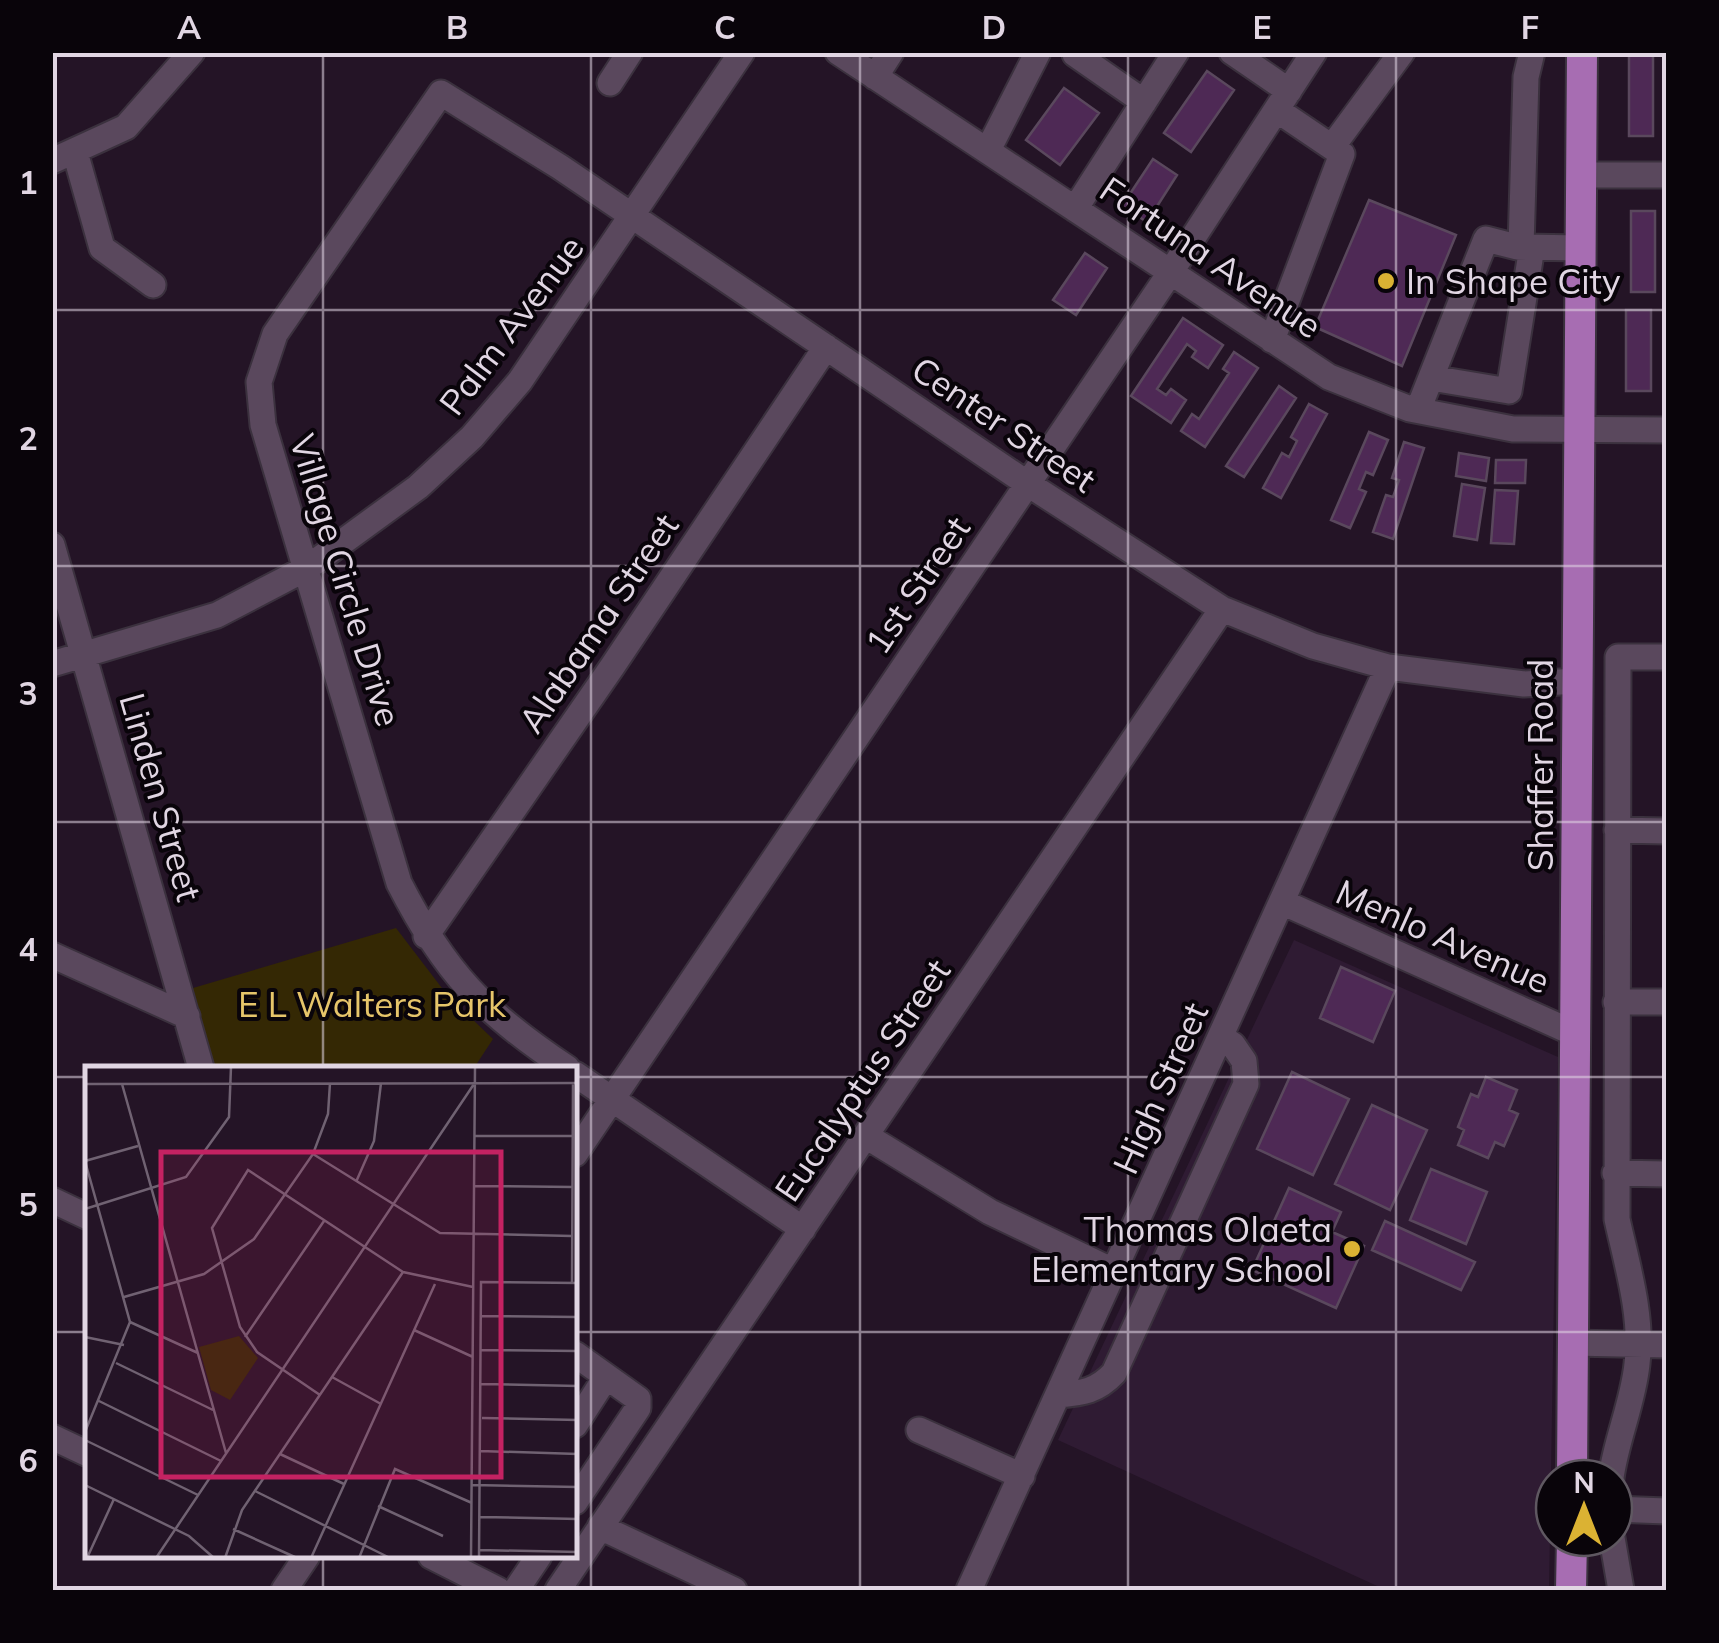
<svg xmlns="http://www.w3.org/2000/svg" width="1719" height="1643" font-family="Mulish,sans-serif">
	<rect width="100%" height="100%" fill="#241426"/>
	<path fill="#2f1b33" d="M1294,940L1558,1057L1549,1590H1386L1058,1440Z"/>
	<path fill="#342804" d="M396,928L448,996L493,1039L474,1068H215L193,988Z"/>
	<path fill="#4e2955" stroke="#5a485d" stroke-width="2.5" d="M1629,55H1653V136H1629Z
		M1207,71L1234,90L1191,152L1164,133Z
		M1064,88L1099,113L1060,165L1026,140Z
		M1153,159L1177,175L1147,222L1122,206Z
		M1369,200L1456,235L1402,366L1315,327Z
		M1631,211H1655V292H1631Z
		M1085,253L1107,268L1076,315L1053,300Z
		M1626,310H1651V391H1626Z
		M1183,318L1223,345L1208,368L1192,357L1196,351L1187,344L1157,389L1166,395L1171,389L1186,400L1171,423L1131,396Z
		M1234,352L1258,368L1205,447L1181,431L1192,414L1199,419L1229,373L1223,369Z
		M1279,386L1296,398L1244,477L1226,466Z
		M1309,404L1327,414L1281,498L1263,488L1282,453L1289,457L1297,441L1291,437Z
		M1369,432L1388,440L1373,475L1366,472L1359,489L1366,492L1350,528L1331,520Z
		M1404,442L1424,448L1393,539L1373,532L1386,495L1393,497L1399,480L1392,478Z
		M1459,453L1489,458L1486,481L1456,476Z
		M1496,460H1526L1525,483H1495Z
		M1462,484L1485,488L1477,540L1454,536Z
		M1495,490L1518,491L1514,544L1491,543Z
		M1341,967L1395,991L1373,1042L1320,1018Z
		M1292,1072L1349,1099L1313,1175L1257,1149Z
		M1486,1077L1517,1090L1509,1110L1518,1114L1504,1146L1495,1142L1488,1158L1458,1145L1464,1130L1458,1127L1471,1094L1478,1097Z
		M1372,1105L1427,1130L1390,1210L1335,1184Z
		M1431,1169L1487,1192L1466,1244L1410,1220Z
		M1289,1188L1341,1212L1332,1232L1364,1246L1336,1308L1252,1270Z
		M1385,1221L1475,1262L1461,1290L1372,1250Z"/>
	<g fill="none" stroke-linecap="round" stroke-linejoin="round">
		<g stroke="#3b313e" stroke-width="29">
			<path id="minor" d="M838,52L1329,377L1410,409L1513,429L1666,430
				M1232,52L1289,91
				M1075,54L1144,102
				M875,77L891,52
				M610,83L630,52
				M1332,147L1402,52
				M988,150L1038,52
				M75,152L102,248L153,285
				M52,161L126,127L192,52
				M1581,175H1666
				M1075,209L1176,52
				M1521,247L1526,77L1532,52
				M1272,340L1342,154L1277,110
				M1431,378L1509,391L1532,247
				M1418,410L1486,239L1517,247L1581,248
				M52,545L201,1068
				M52,664L217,615L307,568L418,487L472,437L520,381L742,52
				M1617,830L1666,831
				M1282,902L1576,1034
				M426,936L612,667L826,347
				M52,955L187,1016
				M1616,1002H1666
				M567,1068C483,1012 445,973 399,883L263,425L259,382L275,334L441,93L560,167L1028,484L1222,609L1313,646L1388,667L1524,684L1578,681
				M575,1074L803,1229
				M866,1136L990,1212L1115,1272
				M575,1154L1170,273L1314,52
				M1615,1173L1666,1174
				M52,1200L88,1217
				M1573,1343L1666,1345
				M575,1354L638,1399V1408L575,1502
				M1059,1395C1083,1393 1097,1391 1114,1373L1246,1084L1244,1061L1233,1045L1221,1037
				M575,1425L606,1377
				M919,1430L1022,1476
				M52,1437L88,1454
				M1611,1478C1616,1440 1633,1403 1637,1364C1643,1316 1627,1265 1617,1219L1618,657H1666
				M1614,1509L1666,1511
				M600,1527L734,1590
				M1612,1538L1621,1590
				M431,1556L498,1590
				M284,1590L307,1556
				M516,1590L539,1556
				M558,1590L1222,609
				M969,1590L1388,667"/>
		</g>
		<g stroke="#3b313e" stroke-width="34">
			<path id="major" d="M1572,1478L1582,52
				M1571,1590L1572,1538"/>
		</g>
		<use href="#minor" stroke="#5a485d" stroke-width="25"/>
		<use href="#major" stroke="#a76db2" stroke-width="30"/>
	</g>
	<path fill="none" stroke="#e1d6e3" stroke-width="2.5" stroke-opacity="0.55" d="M323,52V1068M591,52V1590M860,52V1590M1128,52V1590M1396,52V1590M52,310H1666M52,566H1666M52,822H1666M52,1077H88M575,1077H1666M52,1332H88M575,1332H1666M323,1556V1590"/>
	<g fill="#dbb233" stroke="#09040a" stroke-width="4">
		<circle cx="1386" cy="281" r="10"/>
		<circle cx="1352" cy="1249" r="10"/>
	</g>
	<g text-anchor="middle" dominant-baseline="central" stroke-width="8" stroke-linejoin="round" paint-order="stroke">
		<g font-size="35" fill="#e1d6e3" stroke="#09040a">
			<text transform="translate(1211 257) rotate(34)">Fortuna Avenue</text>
			<text transform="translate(511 325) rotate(-53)">Palm Avenue</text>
			<text transform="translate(1004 424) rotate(34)">Center Street</text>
			<text transform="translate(346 580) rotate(73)">Village Circle Drive</text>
			<text transform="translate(917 585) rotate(-56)">1st Street</text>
			<text transform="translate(598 623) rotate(-56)">Alabama Street</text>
			<text transform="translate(1540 765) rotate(-90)">Shaffer Road</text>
			<text transform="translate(161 797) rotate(74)">Linden Street</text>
			<text transform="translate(1443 936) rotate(24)">Menlo Avenue</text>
			<text transform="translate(862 1080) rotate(-56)">Eucalyptus Street</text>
			<text transform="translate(1160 1088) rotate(-66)">High Street</text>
		</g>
		<g font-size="35" fill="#e1d6e3" stroke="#09040a" text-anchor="start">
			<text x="1406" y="281">In Shape City</text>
			<text x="1332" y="1229" text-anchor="end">Thomas Olaeta<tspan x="1332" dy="40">Elementary School</tspan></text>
		</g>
		<g font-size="35" fill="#e6c56a" stroke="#09040a">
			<text x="372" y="1004">E L Walters Park</text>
		</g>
	</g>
	<g transform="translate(85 1066)">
		<rect width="492" height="492" fill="#241426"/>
		<path d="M154,270L173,292L145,334L126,324L114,281Z" fill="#342804"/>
		<path fill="none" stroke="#706272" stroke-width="2.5" d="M0,18L493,17M37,18L141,387M389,70H488M228,88L355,167L487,170M0,95L45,256L0,366M0,95L53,80M271,116L289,75L296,17M389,120L488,121M0,143L101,111L144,51L146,1M487,217L488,17M39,231L119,208L169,173L228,88L243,48L245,17M396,250L493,251M45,256L113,287M329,264L388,291M0,271L39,279M160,271L239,155M396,284L493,285M31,297L128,344M247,311L296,338M395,318L493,320M235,329L172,286L155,261L127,162L163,104L318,206L388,221M14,335L136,395M397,352L493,354M0,374L113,429M395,385L493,388M195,388L259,418M0,419L104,470L129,492M387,419L493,421M170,425L305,492M293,440L358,470M395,451L493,453M148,463L212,492M394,484L493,486M2,492L29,433M71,492L389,18M140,492L157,444L318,206M226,492L350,218M274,492L310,403L387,437M386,492L390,1M394,492L396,216L493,217"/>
		<path fill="#c42262" fill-opacity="0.15" stroke="#c42262" stroke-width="5" d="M76,86H416V411H76Z"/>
		<rect width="492" height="492" fill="none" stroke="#e1d6e3" stroke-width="5"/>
	</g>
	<rect width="1719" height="1643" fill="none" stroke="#09040a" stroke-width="110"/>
	<g transform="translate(1584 1508)"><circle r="48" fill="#09040a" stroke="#5f5861" stroke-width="2.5"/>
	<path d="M0-8L18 38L0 25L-18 38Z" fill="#dbb233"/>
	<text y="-15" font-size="28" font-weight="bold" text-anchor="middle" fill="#e1d6e3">N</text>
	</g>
	<rect x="55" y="55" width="1609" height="1533" fill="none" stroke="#e1d6e3" stroke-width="4"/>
	<g font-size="32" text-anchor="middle" font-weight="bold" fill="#e1d6e3">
		<text x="189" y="39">A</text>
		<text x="457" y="39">B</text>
		<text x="725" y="39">C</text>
		<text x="994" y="39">D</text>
		<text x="1262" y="39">E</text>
		<text x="1530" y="39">F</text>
		<text x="28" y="194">1</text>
		<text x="28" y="450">2</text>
		<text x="28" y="705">3</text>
		<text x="28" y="961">4</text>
		<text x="28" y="1216">5</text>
		<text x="28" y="1472">6</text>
	</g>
</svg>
